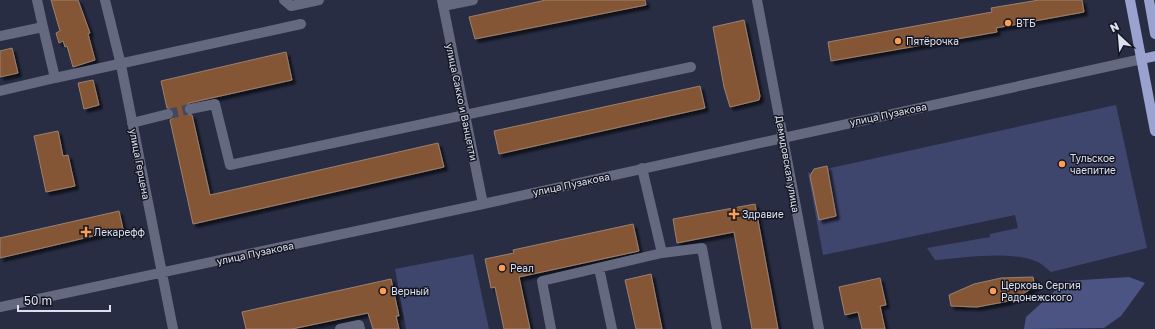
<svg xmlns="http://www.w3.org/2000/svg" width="1155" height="329" font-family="'Golos Text',sans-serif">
	<defs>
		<filter id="shadow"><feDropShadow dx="3.5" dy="3.5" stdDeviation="1" flood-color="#0009"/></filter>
	</defs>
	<rect width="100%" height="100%" fill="#282d44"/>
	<path fill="#3f466e" d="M1116,105L1147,248L1051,272C1047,269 1042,264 1038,262C1008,250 966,258 935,260L927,248L990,237V234L1018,228L1015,215L823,255L808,173Z
		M473,254L489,329H406L395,269Z"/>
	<path fill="#4c5484" d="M1129,277L1145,283L1121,316L1104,328L1024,329L1026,317L1066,281Z"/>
	<path fill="#855634" stroke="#9c816e" filter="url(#shadow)" d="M51,0H78L90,33L88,34L95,60L73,67L67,46L65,47L63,41L59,43L56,33L60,31Z
		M546,0H645L646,5L475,39L469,17Z
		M1039,0H1082L1084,12L996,28L997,32L831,61L828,42L992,12L991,8Z
		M744,20L760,96L759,100L730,107L724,87L713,27Z
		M12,48L18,73L0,77V51Z
		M286,52L292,80L189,103L184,107L185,114L192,115L210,195L438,143L444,167L193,224L170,120L173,118L174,113L172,109L167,108L161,81Z
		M93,80L99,105L84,109L78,83Z
		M700,86L705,108L499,154L494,131Z
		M58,131L63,156L68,155L75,186L46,192L34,136Z
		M827,166L836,216L819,220L810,176L814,169Z
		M755,204L778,329H752L734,232L677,243L673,219Z
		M119,211L123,229L0,258V238Z
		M633,224L639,251L519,277L530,329H504L495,287L491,288L485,259L514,253L513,250Z
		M651,274L662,329H636L625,280Z
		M1033,277L1035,287L1009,301L977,307L951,306L949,295L974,284L1001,278Z
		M880,278L886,305L880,306L885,329H862L858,312L845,315L839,287Z
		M391,279L399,316H396L399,329H373L368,313L292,329H246L242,312Z"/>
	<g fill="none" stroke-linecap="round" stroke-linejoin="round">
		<path stroke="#43485e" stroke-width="10" stroke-dasharray="10 5" stroke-linecap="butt" d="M168,114L190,109"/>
		<path stroke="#65697f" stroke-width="10" d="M37,0L43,27
			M105,0L121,65L173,329
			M284,0L291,6L319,0
			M442,0L483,204
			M757,0L819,329
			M443,6L473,0
			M0,36L43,27L55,78L0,91
			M55,78L301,24
			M190,109L215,104L230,165L691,67
			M132,123L168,114
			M642,168L662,253L702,248L717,329
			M599,268L612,329
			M0,307L483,204L1142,59
			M340,329L359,325L360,329
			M551,329L542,281L662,253"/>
		<path stroke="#9aa3d0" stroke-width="10" d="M1130,0L1155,131
			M1149,0L1155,34
			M1142,59L1155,56"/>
	</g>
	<g fill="#fc9d53" stroke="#141621" stroke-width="1.5">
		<circle cx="1008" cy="23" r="4"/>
		<circle cx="898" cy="41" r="4"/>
		<circle cx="1062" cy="164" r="4"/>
		<path d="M732 208h4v4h4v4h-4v4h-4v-4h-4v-4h4z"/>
		<path d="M84 226h4v4h4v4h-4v4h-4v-4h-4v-4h4z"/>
		<circle cx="502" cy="268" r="4"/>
		<circle cx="383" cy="291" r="4"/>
		<circle cx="993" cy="291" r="4"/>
	</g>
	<g text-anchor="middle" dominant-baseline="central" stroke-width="3" stroke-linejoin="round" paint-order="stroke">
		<g font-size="10" fill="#dce0ef" stroke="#141621" text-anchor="start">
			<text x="1016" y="23">ВТБ</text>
			<text x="906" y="41">Пятёрочка</text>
			<text x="1070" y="158">Тульское<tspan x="1070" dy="12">чаепитие</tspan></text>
			<text x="742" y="214">Здравие</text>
			<text x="94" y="232">Лекарефф</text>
			<text x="510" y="268">Реал</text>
			<text x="1001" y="285">Церковь Сергия<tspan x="1001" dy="12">Радонежского</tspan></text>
			<text x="391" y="291">Верный</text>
		</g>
		<g font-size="10" fill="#dce0ef" stroke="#141621">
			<text transform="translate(462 102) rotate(78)">улица Сакко и Ванцетти</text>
			<text transform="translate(888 114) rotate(-12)">улица Пузакова</text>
			<text transform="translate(140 164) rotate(79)">улица Герцена</text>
			<text transform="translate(788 164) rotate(80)">Демидовская улица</text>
			<text transform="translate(571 184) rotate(-12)">улица Пузакова</text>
			<text transform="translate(255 253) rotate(-12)">улица Пузакова</text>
		</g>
	</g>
	<g transform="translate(1119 36) rotate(334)" stroke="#141621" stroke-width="3" paint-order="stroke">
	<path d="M0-3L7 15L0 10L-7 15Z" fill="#dce0ef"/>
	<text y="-6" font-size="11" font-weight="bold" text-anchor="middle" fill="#dce0ef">N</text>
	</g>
	<path d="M18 305v6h92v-6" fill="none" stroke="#dce0ef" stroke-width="2"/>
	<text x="24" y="305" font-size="12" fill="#dce0ef" stroke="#141621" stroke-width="3" paint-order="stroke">50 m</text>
</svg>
